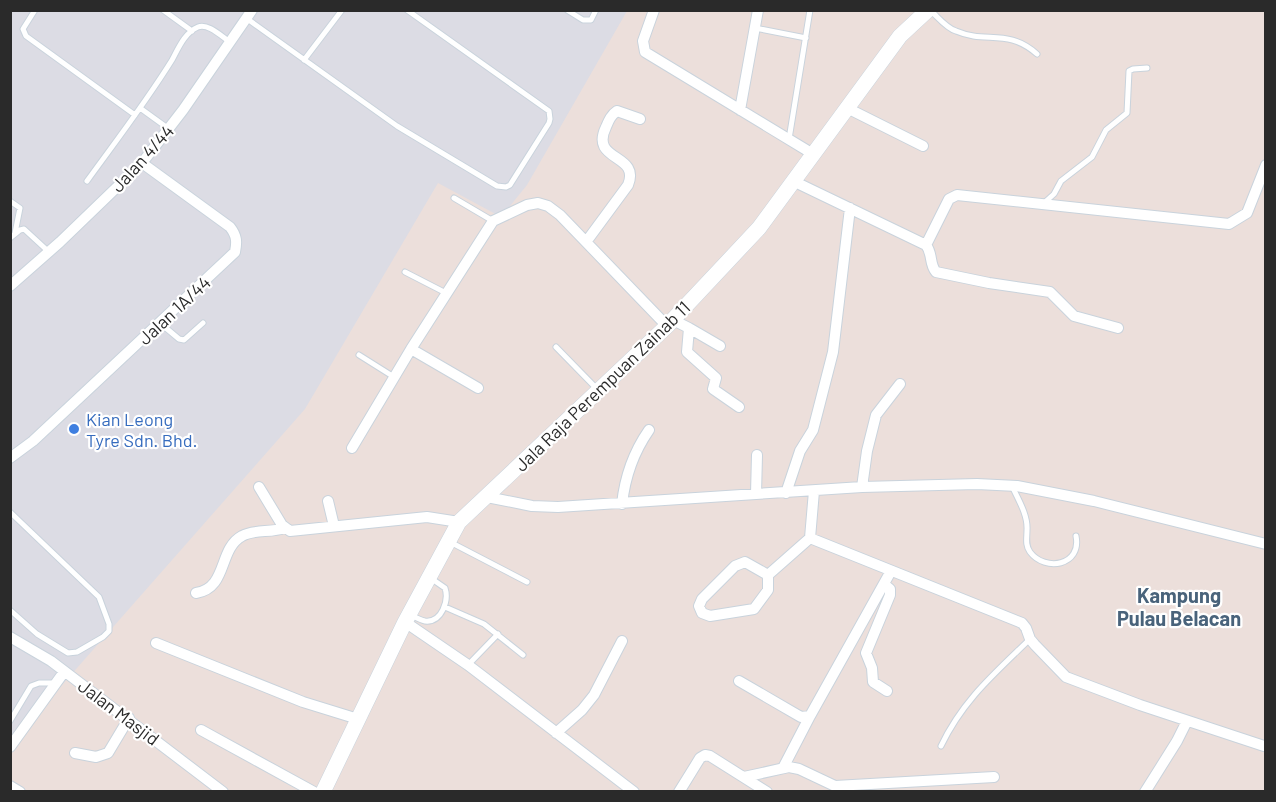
<svg xmlns="http://www.w3.org/2000/svg" width="1276" height="802" font-family="Barlow,sans-serif">
	<rect width="100%" height="100%" fill="#ecdfdb"/>
	<path fill="#dcdce4" d="M11,11H627L527,185L501,217L438,183L305,409L11,743Z"/>
	<g fill="none" stroke-linecap="round" stroke-linejoin="round">
		<g stroke="#c9d3dc" stroke-width="7">
			<path id="lane" d="M35,10L23,29L26,36L135,115
				M163,10L192,31
				M567,10L583,20H591L596,10
				M930,10C938,17 946,28 956,31C986,44 1008,28 1037,54
				M246,18L397,126L497,186L506,187L510,185L549,123L550,119L549,111L407,10
				M755,28L806,38
				M304,60L342,10
				M140,108L169,129
				M789,139L810,10
				M87,181C116,141 146,102 172,60C178,49 185,32 198,27C208,23 221,36 230,42
				M454,198L493,221
				M10,201L20,208L15,233
				M1044,203L1054,194L1061,181L1092,157L1106,130L1127,113L1129,71L1133,69L1147,68
				M10,238L20,230L24,229L49,252
				M405,272L446,293
				M160,323L179,339L184,340L203,323
				M556,347L598,390
				M359,355L394,377
				M1012,486C1018,499 1028,515 1027,530C1027,538 1025,545 1030,552C1045,572 1082,566 1076,536
				M10,512L99,597L109,624V631L103,637L77,652L68,653L37,634L10,610
				M450,542L527,582
				M445,607L484,624L523,655
				M411,615C415,617 420,620 425,621C442,623 449,600 445,588L432,579
				M468,665L498,634
				M10,721L31,686L39,683H57
				M941,746C963,700 994,674 1030,639"/>
		</g>
		<g stroke="#c9d3dc" stroke-width="12">
			<path id="street" d="M654,10L643,41L645,52L813,154
				M847,108L923,146
				M740,110L758,10
				M793,181L926,245C933,254 929,264 936,272L989,283L1050,292L1074,316L1118,328
				M586,242L628,185C641,153 589,162 606,127C609,120 611,115 617,111L640,119
				M926,245L949,199L957,195L1229,224L1247,213L1266,165
				M10,286L60,242L142,163L183,110L252,10
				M673,320L689,328L687,352L716,378L713,389L739,407
				M689,328L720,346
				M411,349L478,388
				M352,448L411,349L493,221L527,205L538,203L548,206L560,215L667,326
				M10,458L33,441L235,252C237,242 237,236 230,227L142,163
				M259,487L282,525L290,531L427,517L459,522
				M862,487L867,451L876,415L900,384
				M814,491L810,538L1022,623L1026,628L1030,639L1035,645L1066,677L1140,705L1264,746
				M786,493L800,451L813,430L833,352L850,208
				M756,494L757,455
				M487,497L532,506L558,507L862,487L977,484L1017,486L1094,501L1266,544
				M328,501L334,526
				M622,504C625,476 633,453 649,430
				M745,562L768,575V590L754,609L710,616L702,613L699,606L702,599L735,566Z
				M768,575L810,538
				M884,584L890,589V595L866,653L872,668L873,682L887,691
				M196,593C228,588 218,549 242,536C254,529 271,533 284,528
				M405,622L468,665L634,792
				M10,637L51,661L223,792
				M156,643L303,702L358,719
				M739,681L801,717L810,716L891,571
				M201,730L314,792
				M556,733L582,710L594,695L622,641
				M10,747L64,672
				M75,753L96,757L108,753L129,718
				M783,768L810,716
				M744,777L789,767L799,769L835,786L994,777
				M10,786L20,792
				M679,792L700,758L705,755L710,756L767,792
				M1145,792L1177,741L1187,721"/>
		</g>
		<g stroke="#c9d3dc" stroke-width="16">
			<path id="secondary" d="M323,792L405,622L459,522L667,326L759,228L900,36L928,10"/>
		</g>
		<use href="#lane" stroke="#fff" stroke-width="5"/>
		<use href="#street" stroke="#fff" stroke-width="10"/>
		<use href="#secondary" stroke="#fff" stroke-width="15"/>
	</g>
	<circle fill="#3f7fe0" stroke="#fff" stroke-width="2" cx="74" cy="429" r="6"/>
	<g text-anchor="middle" dominant-baseline="central" stroke-width="4.5" stroke-linejoin="round" paint-order="stroke">
		<g font-size="18" fill="#2a2a2a" stroke="#fff">
			<text transform="translate(142 158) rotate(-48)">Jalan 4/44</text>
			<text transform="translate(174 310) rotate(-43)">Jalan 1A/44</text>
			<text transform="translate(602 386) rotate(-44)">Jala Raja Perempuan Zainab 11</text>
			<text transform="translate(119 712) rotate(37)">Jalan Masjid</text>
		</g>
		<g font-size="18" fill="#366cbe" stroke="#fff" text-anchor="start">
			<text x="86" y="419">Kian Leong<tspan x="86" dy="21">Tyre Sdn. Bhd.</tspan></text>
		</g>
		<g font-size="20" font-weight="bold" fill="#49637b" stroke="#fff">
			<text x="1179" y="595">Kampung<tspan x="1179" dy="23">Pulau Belacan</tspan></text>
		</g>
	</g>
	<rect width="1276" height="802" fill="none" stroke="#2a2a2a" stroke-width="24"/>
</svg>
